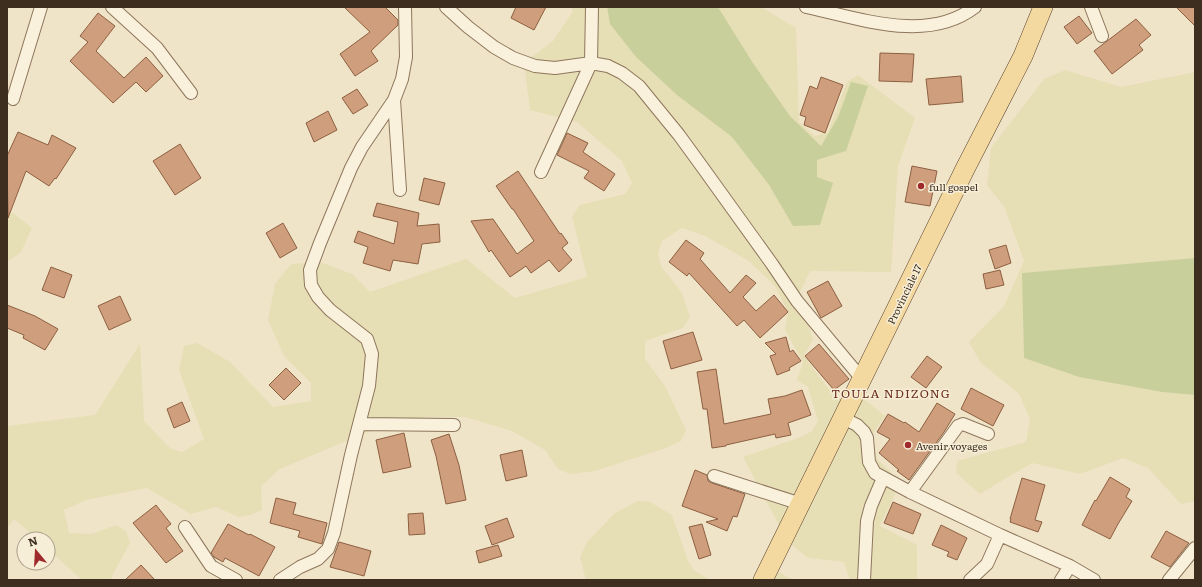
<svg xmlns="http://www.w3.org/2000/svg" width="1202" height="587" font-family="Literata,serif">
	<rect width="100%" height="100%" fill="#f0e4c8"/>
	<path fill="#e6deb5" d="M571,7H607L610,24L636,57L677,95L732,137L769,185L793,226L817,177V160L846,151L851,83L838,117L821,146L790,116L753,63L718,7H761L796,28L799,122L815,136L828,132L847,82L858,75L915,118L898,166L891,272L810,271L798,296L813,339L804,356L837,400L853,390L885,416L872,435L877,459L901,482L880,526L917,545V580H850L844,562L808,558L788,542L743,457L801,437L812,431L818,421L808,387L797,380L803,362L785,330L788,312L775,286L749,261L705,236L682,228L662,241L658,253L661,266L682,293L690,317L683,328L645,341V359L665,386L686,430L681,441L669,447L595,471L570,474L558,469L545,450L512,431L465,417H427L365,433L280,469L261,486L262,510L251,515L239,517L216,507L191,514L147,488L86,500L64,510L69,533L92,534L116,525L126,531L130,543L112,576L111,580H82L48,549V539H37L14,519L7,528V426L95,415L140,344L144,421L170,448L182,452L204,439L179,370L184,346L197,343L230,362L273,407L311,401V383L284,356L268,320L275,284L291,264L320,262L352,274L370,292L466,259L515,298L587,277L572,216L580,205L625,194L632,183L622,161L577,122L530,110L524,63L553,41L573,11Z
		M1065,70L1121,87L1195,72V258L1023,273L1024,358L1079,377L1162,392L1195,395V501L1181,504L1148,468L1123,458L1080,474L1032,463L980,494L956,473L957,461L1026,442L1030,419L1019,394L981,363L969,342L1004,306L1024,261L1005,208L987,185L991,148L1044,79Z
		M13,213L32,228L21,252L7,262V215Z
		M638,501L650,502L672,515L688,561L695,571L710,580H586L580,557L587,542L615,513Z
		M774,569L793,580H749Z"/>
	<path fill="#c9cf9b" d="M607,7H718L753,63L790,116L821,146L838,117L851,82L868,86L846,151L817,160V177L833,183L820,225L793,226L769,185L732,137L677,95L636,57L610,24Z
		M1195,258V395L1162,392L1079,377L1024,358L1022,273Z"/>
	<path fill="#cf9f7d" stroke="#8d5f41" d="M344,7H385L398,20V25L371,51L378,61L355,76L340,54L370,32Z
		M516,7H546L534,30L511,18Z
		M1176,7H1195V26Z
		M98,13L115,26L96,51L124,78L146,57L163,76L146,92L136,82L113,103L70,61L88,42L80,36Z
		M1079,16L1092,33L1077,44L1064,27Z
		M1136,19L1151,35L1139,45L1143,50L1112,74L1094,51Z
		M880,53L914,54L912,82L879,81Z
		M961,76L963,102L929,105L926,79Z
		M821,77L843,85L825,133L804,125L806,117L800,115L810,86L817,89Z
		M357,89L368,105L353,114L342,98Z
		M328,111L337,130L314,142L306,123Z
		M18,132L48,145L52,135L76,148L56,179L55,178L49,186L26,171L8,218L7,156Z
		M567,133L588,143L583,152L615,174L604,191L584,178L589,171L557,155Z
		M180,144L201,178L175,195L153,161Z
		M912,166L937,171L930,206L905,202Z
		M518,171L560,234L561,233L568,243L562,248L572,260L559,272L549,260L531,273L526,266L510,277L491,250L489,252L471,221L493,219L517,254L534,241L513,209H512L496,186Z
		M424,178L445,183L439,205L419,200Z
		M377,203L419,213L417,226L439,224L440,242L422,244L418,264L393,260L390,271L363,263L368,247L354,242L358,231L394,244L398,222L373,216Z
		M283,223L297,248L280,258L266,233Z
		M686,240L704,253L700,259L730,293L746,275L756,283L743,297L756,311L774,295L788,312L760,338L744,320L737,326L689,273L687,276L669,262Z
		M1006,245L1011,263L995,269L989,250Z
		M51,267L72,275L64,298L42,290Z
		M1000,270L1004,285L986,289L983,274Z
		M828,281L842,306L821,318L807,292Z
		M120,296L131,320L109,330L98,306Z
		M7,305L35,316L58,329L45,350L23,338L24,335L7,328Z
		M693,332L702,360L671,369L663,341Z
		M786,337L790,352L793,350L801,361L789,368L790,370L777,375L770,356L776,354L765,343Z
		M819,344L849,379L834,390L805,356Z
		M927,356L942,367L926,388L911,377Z
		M286,368L301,383L284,400L269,385Z
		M716,369L724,424L771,414L768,399L785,396L802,390L811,415L788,423L791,435L776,438L775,434L726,445V446L712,448L707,409H703L697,372Z
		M971,388L1004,405L993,426L961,409Z
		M182,402L190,421L174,428L167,409Z
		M937,403L955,414L944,432L909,480L897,471L899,470L879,453L890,439L877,432L888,414L904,423L905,422L919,432Z
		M404,433L411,467L383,473L376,440Z
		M449,434L459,465L466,500L446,504L436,456L431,440Z
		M522,450L527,476L506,481L500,455Z
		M695,470L707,475L708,481L712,483L745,494L737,517L733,516L727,531L706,522L718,519L682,506Z
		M1110,477L1130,489L1126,497L1132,501L1118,524L1110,539L1082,525L1095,500L1096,501Z
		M1022,478L1045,485L1035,520L1042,522L1038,532L1010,522L1011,519H1010Z
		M276,498L296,503L293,514L327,523L322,544L298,537L300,531L270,523Z
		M893,502L921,514L913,534L884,523Z
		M156,505L171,524L166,528L183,551L166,563L133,523Z
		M423,513L425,534L409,535L408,514Z
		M507,518L514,537L492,545L485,526Z
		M228,524L249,535L250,534L275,547L259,576L225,558L223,562L214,557L211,553Z
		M702,524L711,555L699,559L689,527Z
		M941,525L967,538L957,560L947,556L949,552L932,545Z
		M1166,531L1189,543L1170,567L1151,557Z
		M339,542L371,551L364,576L330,567Z
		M498,545L502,556L479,563L476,551Z
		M141,565L155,580H125Z"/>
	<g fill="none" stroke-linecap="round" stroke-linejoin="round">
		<g stroke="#8d765c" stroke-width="14">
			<path id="street" d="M112,7L157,48L191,93
				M446,7L468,27L494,47L513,58L535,66L555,68L591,63L608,66L622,73L639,86L679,135L703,168L772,264L797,301L862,379
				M806,7C859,18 927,44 975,7
				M1091,7L1102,36
				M13,99L41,7
				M394,100L400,190
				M541,172L591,63L592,7
				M843,418L857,425L864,432L867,438L869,462L875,473L910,492L1000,535L1070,566L1094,580
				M360,424L454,425
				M714,476L801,504
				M910,492L958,426L963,424L988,434
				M185,527L211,566L236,580
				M280,580L300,567L318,559L328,549L334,533L351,455L369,386L372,354L367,339L330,310L318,297L311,285L310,270L320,243L351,168L362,147L394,100L402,79L406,57L405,7
				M864,580L867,521L871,506L883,478
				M970,580L987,564L1000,535
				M1061,580L1070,566
				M1169,580L1195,548"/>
		</g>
		<g stroke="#5b4430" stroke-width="20">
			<path id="primary" d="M763,580L965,169L1023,56L1043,7"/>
		</g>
		<use href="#street" stroke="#faf1dc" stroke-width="12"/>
		<use href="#primary" stroke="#f3d9a0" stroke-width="19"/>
	</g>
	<g fill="#9e2a2b" stroke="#f7eed8" stroke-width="1.5">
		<circle cx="921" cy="186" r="4"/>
		<circle cx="908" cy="445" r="4"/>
	</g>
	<g text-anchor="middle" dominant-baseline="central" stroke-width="3" stroke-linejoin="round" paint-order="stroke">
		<g font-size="10" fill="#3d2e20" stroke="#f7eed8" text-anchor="start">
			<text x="929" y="186">full gospel</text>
			<text x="916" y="445">Avenir voyages</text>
		</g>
		<g font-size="10" fill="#3d2e20" stroke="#f7eed8">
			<text transform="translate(904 294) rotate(-64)">Provinciale 17</text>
		</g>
		<g font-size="12" letter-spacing="1" fill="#6b2e1e" stroke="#f7eed8">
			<text x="891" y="393">TOULA NDIZONG</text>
		</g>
	</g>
	<rect width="1202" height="587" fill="none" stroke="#3d2e20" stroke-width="16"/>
	<g transform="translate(36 551) rotate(342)"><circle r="19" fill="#f7eed8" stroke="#ada18e"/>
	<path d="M0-3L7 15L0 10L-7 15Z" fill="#9e2a2b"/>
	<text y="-6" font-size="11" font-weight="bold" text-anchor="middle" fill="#3d2e20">N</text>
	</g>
</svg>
